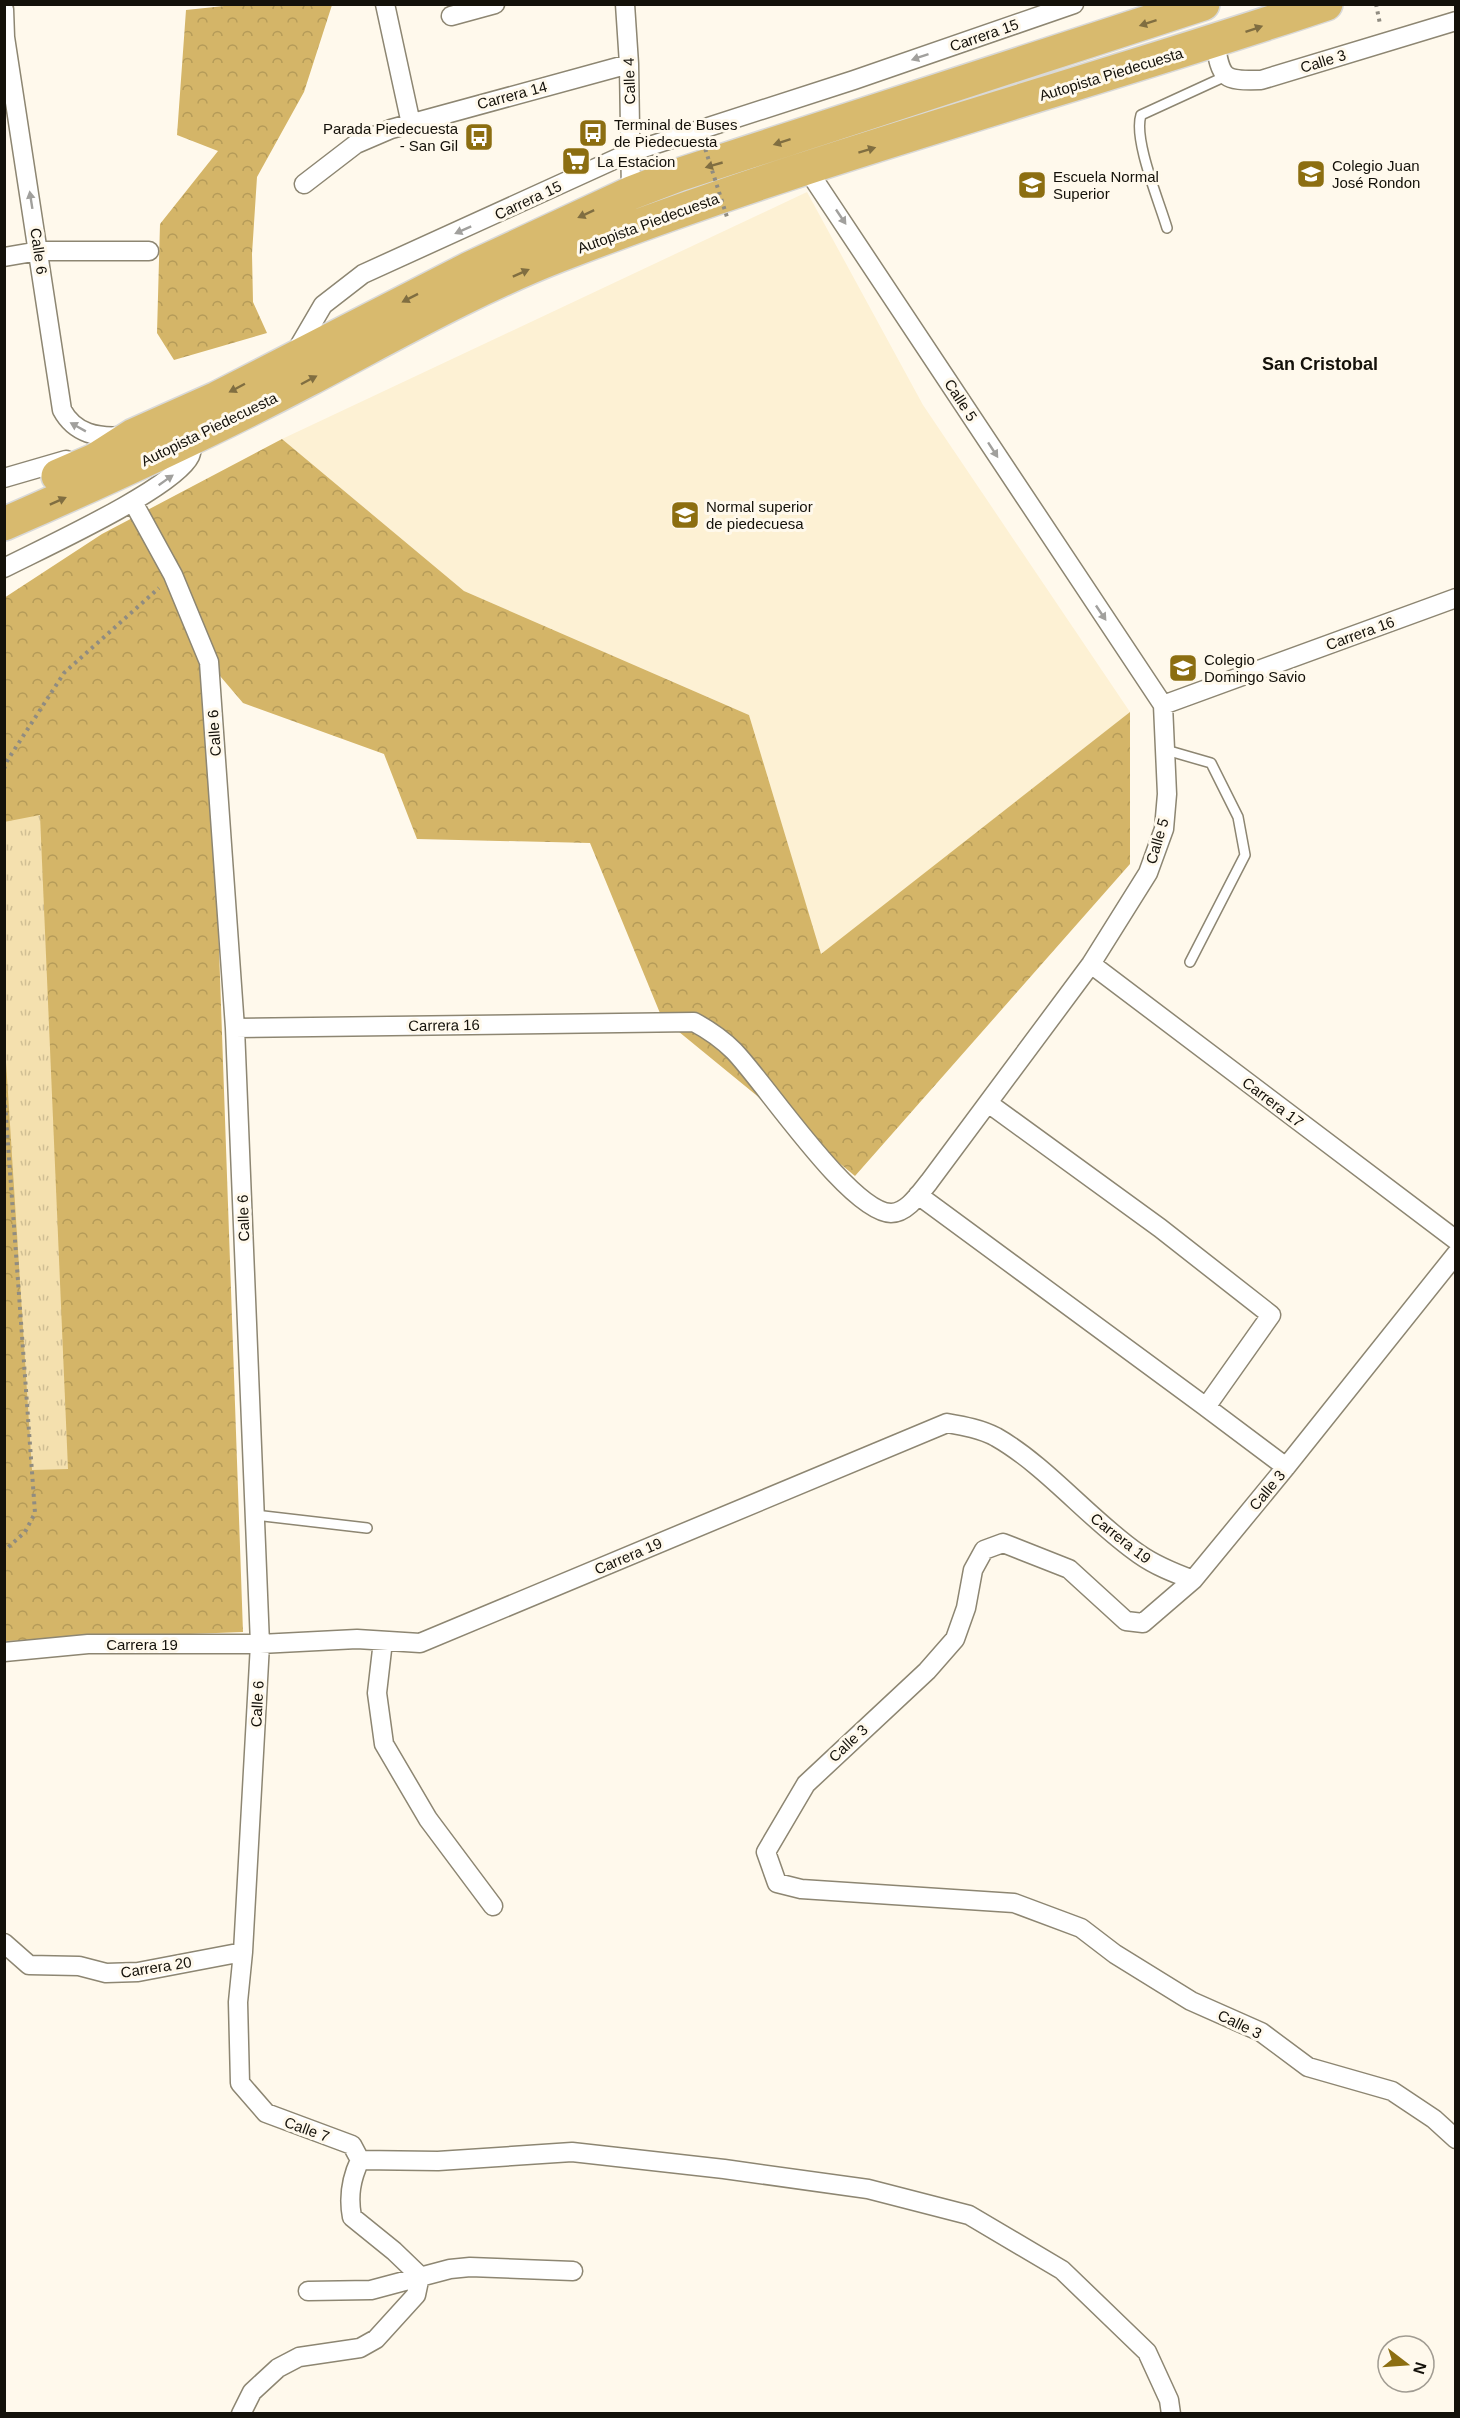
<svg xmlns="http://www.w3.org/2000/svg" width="1460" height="2418" font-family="Arial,sans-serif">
	<defs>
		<pattern id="forest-crowns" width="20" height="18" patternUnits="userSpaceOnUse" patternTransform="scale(1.5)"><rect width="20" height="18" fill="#d4b568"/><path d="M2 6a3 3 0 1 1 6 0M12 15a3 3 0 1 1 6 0" fill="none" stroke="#b59b59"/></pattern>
		<pattern id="park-tufts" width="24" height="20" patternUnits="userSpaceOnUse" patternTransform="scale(1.5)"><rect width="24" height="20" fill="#f4e0ae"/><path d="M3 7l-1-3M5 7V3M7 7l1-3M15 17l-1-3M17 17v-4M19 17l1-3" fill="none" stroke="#d0bf94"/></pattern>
	</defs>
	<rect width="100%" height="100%" fill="#fff9ec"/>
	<path fill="#fdf1d4" d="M807,192L923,405L1130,712L821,955L749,715L464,591L282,439Z"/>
	<path fill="url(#forest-crowns)" d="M243,4L332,5L304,92L257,177L252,254L253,302L267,333L174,360L157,333L160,224L218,151L177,135L186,10Z
		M282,439L464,591L749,715L821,954L1130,712V864L855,1176L662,1018L590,843L417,839L384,754L243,703L209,663L243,1632L5,1641L4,598L102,534Z"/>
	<path fill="url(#park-tufts)" d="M40,815L68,1469L32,1470L5,1046L4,822Z"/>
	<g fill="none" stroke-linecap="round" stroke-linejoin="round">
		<g stroke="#8d8672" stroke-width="12">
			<path id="lane" d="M1167,228C1159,201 1133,139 1141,115L1226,76
				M1166,750L1211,763L1238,817L1245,855L1190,962
				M255,1515L367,1528"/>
		</g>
		<g stroke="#8d8672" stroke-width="21">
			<path id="street" d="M385,4L411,124
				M625,4L629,64L631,193
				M4,9L5,37L62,410C75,434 98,438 123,436
				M451,16L495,4
				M1215,42C1221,79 1223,81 1261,80L1456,21
				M304,184L356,144L391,129L629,64
				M4,257L39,251H149
				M295,353L323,305L363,274L631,152L854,80L1074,4
				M4,478L66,460
				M133,502L173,575L209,662L235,1028L260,1644L243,1952L238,2002L240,2083L266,2113L352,2145L360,2160C351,2179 348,2196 352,2217L394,2251L420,2276
				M4,568C41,549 175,488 190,456C192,451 193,444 194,438
				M1163,705L1456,598
				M1091,964L1456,1240
				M235,1028L694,1022C709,1030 722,1039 734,1051C765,1083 850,1212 891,1213C907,1213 920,1193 929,1182L1091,964L1148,873L1164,829L1167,794L1163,705L807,169
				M918,1195L1206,1407L1271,1315L1160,1228L988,1103
				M1456,1254L1286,1467L1193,1580L1143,1623L1126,1621L1069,1569L1003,1543L984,1550L973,1570L966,1608L955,1639L927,1671L806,1784L766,1852L777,1883L801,1889L1014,1903L1081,1928L1115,1954L1191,2001L1261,2032L1308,2067L1392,2091L1434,2119L1456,2139
				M1206,1407L1286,1467
				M383,1641L377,1693L384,1744L428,1819L493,1906
				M4,1652L88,1644H260L357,1639L420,1643L947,1423C964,1426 981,1429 996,1437C1047,1466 1091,1521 1139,1554C1156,1566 1174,1573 1193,1580
				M4,1943L29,1965L79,1966L106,1973L138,1972L243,1952
				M360,2160L438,2161L572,2152L724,2169L868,2189L969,2215L1062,2270L1147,2352L1169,2400L1171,2414
				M308,2291L371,2290L450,2269L470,2267L573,2271
				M241,2414L252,2392L278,2368L299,2357L360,2348L376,2339L416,2295L420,2276"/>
		</g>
		<g stroke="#d9d9d8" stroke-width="36">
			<path id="highway" d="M58,476L95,460L134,435L217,398L470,268L631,193L678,175L1203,4
				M4,524C107,479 209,432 308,380C390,337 471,290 558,256C809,158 1070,90 1326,4"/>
		</g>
		<path stroke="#908c81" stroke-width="4" stroke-dasharray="3 4.5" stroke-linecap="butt" d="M1376,4L1380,24
			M4,769L7,761L64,673L159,588
			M4,1090L35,1513L25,1532L4,1551"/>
		<use href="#lane" stroke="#fff" stroke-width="9"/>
		<use href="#street" stroke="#fff" stroke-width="18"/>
		<use href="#highway" stroke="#d8ba6e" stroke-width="33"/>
		<path stroke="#908c81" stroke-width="4" stroke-dasharray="3 4.5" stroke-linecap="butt" d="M703,142L727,217"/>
	</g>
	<defs><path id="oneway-solid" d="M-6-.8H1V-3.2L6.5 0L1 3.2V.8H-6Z" transform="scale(1.5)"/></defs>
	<g fill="#806e41">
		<use href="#oneway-solid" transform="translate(1148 23) rotate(162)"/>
		<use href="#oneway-solid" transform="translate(1254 29) rotate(-19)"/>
		<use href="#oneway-solid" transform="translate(782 142) rotate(162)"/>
		<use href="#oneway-solid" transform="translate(867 150) rotate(-17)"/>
		<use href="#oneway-solid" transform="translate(714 165) rotate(164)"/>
		<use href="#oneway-solid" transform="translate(586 214) rotate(155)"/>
		<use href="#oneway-solid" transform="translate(521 273) rotate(-24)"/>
		<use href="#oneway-solid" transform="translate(410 298) rotate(153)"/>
		<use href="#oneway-solid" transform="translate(309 380) rotate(-28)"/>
		<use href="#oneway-solid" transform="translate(237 388) rotate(152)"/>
		<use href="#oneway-solid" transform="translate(58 501) rotate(-24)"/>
	</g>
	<g fill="#a1a09d">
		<use href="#oneway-solid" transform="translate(920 57) rotate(161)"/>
		<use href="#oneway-solid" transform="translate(31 200) rotate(-99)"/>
		<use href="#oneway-solid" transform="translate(841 217) rotate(56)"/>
		<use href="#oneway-solid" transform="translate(463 230) rotate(156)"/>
		<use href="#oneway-solid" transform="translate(78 427) rotate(-151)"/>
		<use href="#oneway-solid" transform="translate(993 450) rotate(57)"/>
		<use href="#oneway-solid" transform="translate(166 480) rotate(-35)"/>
		<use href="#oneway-solid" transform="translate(1101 613) rotate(56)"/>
	</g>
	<defs>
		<g id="bus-square" transform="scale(1.5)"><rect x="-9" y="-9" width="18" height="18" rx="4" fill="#8c6e11" stroke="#fff9ec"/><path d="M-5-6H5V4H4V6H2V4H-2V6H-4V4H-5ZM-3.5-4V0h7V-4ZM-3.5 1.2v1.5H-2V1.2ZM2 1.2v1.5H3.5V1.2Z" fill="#fff"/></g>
		<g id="supermarket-square" transform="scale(1.5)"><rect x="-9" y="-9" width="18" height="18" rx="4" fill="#8c6e11" stroke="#fff9ec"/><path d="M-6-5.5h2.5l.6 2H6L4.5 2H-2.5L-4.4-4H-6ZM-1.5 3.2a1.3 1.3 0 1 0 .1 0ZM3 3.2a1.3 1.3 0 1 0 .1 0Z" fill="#fff"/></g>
		<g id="school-square" transform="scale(1.5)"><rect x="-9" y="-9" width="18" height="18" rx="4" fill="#8c6e11" stroke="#fff9ec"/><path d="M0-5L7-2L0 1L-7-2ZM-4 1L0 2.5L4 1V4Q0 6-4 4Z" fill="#fff"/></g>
	</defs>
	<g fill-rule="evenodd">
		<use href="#bus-square" x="593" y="133"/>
		<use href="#bus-square" x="479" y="137"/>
		<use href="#supermarket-square" x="576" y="161"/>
		<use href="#school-square" x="1311" y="174"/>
		<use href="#school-square" x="1032" y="185"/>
		<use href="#school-square" x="685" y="515"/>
		<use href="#school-square" x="1183" y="668"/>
	</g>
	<g text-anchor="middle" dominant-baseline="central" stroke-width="6" stroke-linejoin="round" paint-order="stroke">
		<g font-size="15" fill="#14110a" stroke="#fff9ec">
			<text transform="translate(984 35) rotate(-19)">Carrera 15</text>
			<text transform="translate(1323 61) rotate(-17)">Calle 3</text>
			<text transform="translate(1111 74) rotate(-17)">Autopista Piedecuesta</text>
			<text transform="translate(629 81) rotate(-92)">Calle 4</text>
			<text transform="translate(512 95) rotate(-15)">Carrera 14</text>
			<text transform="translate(528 200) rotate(-25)">Carrera 15</text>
			<text transform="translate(648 223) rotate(-20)">Autopista Piedecuesta</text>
			<text transform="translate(39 251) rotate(82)">Calle 6</text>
			<text transform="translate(961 400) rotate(57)">Calle 5</text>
			<text transform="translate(209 429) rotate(-26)">Autopista Piedecuesta</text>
			<text transform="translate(1360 633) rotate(-20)">Carrera 16</text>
			<text transform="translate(214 733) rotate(-94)">Calle 6</text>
			<text transform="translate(1157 841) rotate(-74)">Calle 5</text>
			<text transform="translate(444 1025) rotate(-1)">Carrera 16</text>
			<text transform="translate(1273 1102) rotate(37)">Carrera 17</text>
			<text transform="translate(243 1218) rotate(-92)">Calle 6</text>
			<text transform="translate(1267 1490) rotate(-50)">Calle 3</text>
			<text transform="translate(1121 1538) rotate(38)">Carrera 19</text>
			<text transform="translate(628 1556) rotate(-23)">Carrera 19</text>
			<text x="142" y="1644">Carrera 19</text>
			<text transform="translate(257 1704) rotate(-87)">Calle 6</text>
			<text transform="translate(848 1743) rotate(-43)">Calle 3</text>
			<text transform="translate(156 1967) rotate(-9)">Carrera 20</text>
			<text transform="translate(1240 2024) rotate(26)">Calle 3</text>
			<text transform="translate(307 2129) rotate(20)">Calle 7</text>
		</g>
		<g font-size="15" fill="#14110a" stroke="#fff9ec" text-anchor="start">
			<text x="614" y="124">Terminal de Buses<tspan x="614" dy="17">de Piedecuesta</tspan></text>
			<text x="458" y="128" text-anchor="end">Parada Piedecuesta<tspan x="458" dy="17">- San Gil</tspan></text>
			<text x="597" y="161">La Estacion</text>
			<text x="1332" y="165">Colegio Juan<tspan x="1332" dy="17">José Rondon</tspan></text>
			<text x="1053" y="176">Escuela Normal<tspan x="1053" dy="17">Superior</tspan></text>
			<text x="706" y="506">Normal superior<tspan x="706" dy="17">de piedecuesa</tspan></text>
			<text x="1204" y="659">Colegio<tspan x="1204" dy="17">Domingo Savio</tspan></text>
		</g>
		<g font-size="18" font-weight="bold" fill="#14110a" stroke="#fff9ec">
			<text x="1320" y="364">San Cristobal</text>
		</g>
	</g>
	<rect width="1460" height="2418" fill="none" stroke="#14110a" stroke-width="12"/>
	<g transform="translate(1406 2364) rotate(107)"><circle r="28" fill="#fff9ec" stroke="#a19c92" stroke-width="1.5"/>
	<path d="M0-4.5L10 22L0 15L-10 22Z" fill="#8c6e11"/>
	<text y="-9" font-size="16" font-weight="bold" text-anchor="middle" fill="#14110a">N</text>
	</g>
</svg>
